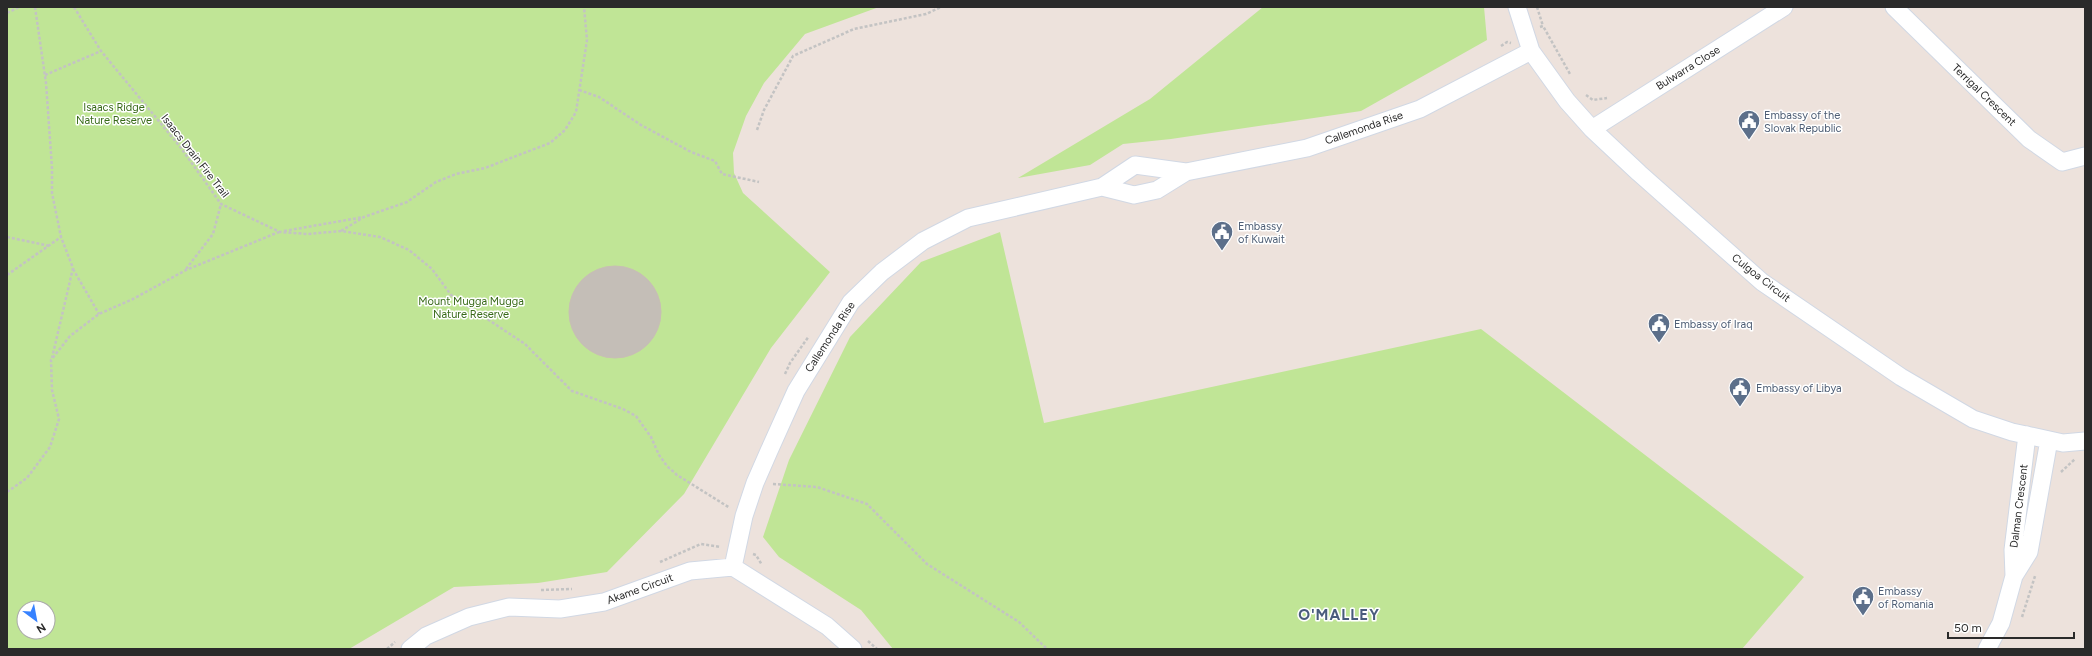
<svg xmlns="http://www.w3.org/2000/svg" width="2092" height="656" font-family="Figtree,sans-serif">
	<rect width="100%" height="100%" fill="#ede2dc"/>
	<path fill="#c0e596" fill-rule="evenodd" d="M7,7H879L805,34L764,83L746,116L733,153L734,173L743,193L830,272L771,348L684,494L607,572L538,583L454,587L349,649H7ZM24,608H48V632H24Z
		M1263,7H1484L1487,40L1361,111L1171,139L1123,144L1090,165L1018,178L1150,99Z
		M1000,232L1044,423L1481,329L1804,577L1742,649H893L861,610L779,557L763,537L789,460L850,337L921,262Z"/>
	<path fill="#c4beb7" stroke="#c8beb5" d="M569 312a46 46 0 1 1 92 0a46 46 0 1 1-92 0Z"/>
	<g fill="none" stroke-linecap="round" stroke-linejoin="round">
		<g stroke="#d1d8e4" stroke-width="19">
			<path id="minor" d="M1517,7L1531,51L1567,101L1592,129L1639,173L1762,282L1901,377L1973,419L2012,432L2063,443L2085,441
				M1894,7L2029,139L2062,162L2085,156
				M1592,129L1784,7
				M1102,187L1134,195L1157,190L1186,172L1307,148L1420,109L1531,51
				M733,567L744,516L755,483L769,451L796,391L851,302L882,272L923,241L968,218L1102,187L1135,165L1186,172
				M2014,576L2013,550L2027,435
				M410,649L426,636L469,617L509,607L560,609L604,602L690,571L733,567L827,626L853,649
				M1987,649L2001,623L2014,576L2029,552L2049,440"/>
		</g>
		<path stroke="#c3c3c3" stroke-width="2.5" stroke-dasharray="3 2" stroke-linecap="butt" d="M35,7L46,83L52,168V193L61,237L73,268L52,358
			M74,7L101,51L181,148L221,204L280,232L308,234L341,231L380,237L409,250L432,269L451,295L525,344L572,391L623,409L636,416L651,437L659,455L667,466L677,475L730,508
			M1537,7L1543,26
			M7,13L19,7
			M1540,27L1543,26L1570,74
			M1501,46L1507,42L1511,43
			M45,75L101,51
			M579,90L599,97L641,125L691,152L715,161L722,174L759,182
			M1586,95L1593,100L1607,98
			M757,130L764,110L793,56L854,29L926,14L941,7
			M284,231L364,217
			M341,231L364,217L407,202L436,182L456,174L485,168L550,143L565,130L576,112L587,40L584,7
			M7,237L50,246
			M73,269L99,314
			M186,269L213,234L221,204
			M7,275L61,237
			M785,374L790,363L809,336
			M2061,472L2075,459
			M773,484L817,487L867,504L927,564L1019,622L1047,649
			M7,492L27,478L50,447L59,419L52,390L51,360L70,336L99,314L133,299L186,270L279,232
			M753,554L756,555L762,565
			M660,562L701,544L721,547
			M541,590L572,589
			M2022,617L2035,576
			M868,641L877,649
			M387,649L395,642"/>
		<use href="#minor" stroke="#fff" stroke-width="17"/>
	</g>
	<defs>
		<g id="civic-pin" transform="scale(1.15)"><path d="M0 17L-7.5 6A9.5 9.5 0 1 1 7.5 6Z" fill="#5c6f8a" stroke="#fff"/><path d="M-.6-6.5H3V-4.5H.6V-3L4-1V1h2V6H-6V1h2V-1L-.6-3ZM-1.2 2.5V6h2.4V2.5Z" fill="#fff"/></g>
	</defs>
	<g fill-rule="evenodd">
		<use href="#civic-pin" x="1749" y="121"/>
		<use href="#civic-pin" x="1222" y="232"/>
		<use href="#civic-pin" x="1659" y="324"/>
		<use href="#civic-pin" x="1740" y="388"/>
		<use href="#civic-pin" x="1863" y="597"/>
	</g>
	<g text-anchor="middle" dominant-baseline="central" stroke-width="3" stroke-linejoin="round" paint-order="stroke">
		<g font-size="11" fill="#2a2a2a" stroke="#fff">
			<text transform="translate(1688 68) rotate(-32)">Bulwarra Close</text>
			<text transform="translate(1984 95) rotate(44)">Terrigal Crescent</text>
			<text transform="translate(1364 128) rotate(-19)">Callemonda Rise</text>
			<text transform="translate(195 156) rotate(52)">Isaacs Drain Fire Trail</text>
			<text transform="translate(1761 278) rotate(38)">Culgoa Circuit</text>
			<text transform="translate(830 337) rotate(-57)">Callemonda Rise</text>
			<text transform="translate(2019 506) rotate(-83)">Dalman Crescent</text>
			<text transform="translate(640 589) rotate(-20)">Akame Circuit</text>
		</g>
		<g font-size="11" fill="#386a18" stroke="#fff">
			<text x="114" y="107">Isaacs Ridge<tspan x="114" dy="13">Nature Reserve</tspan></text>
			<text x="471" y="301">Mount Mugga Mugga<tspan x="471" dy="13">Nature Reserve</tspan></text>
		</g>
		<g font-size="11" fill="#4e5e75" stroke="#fff" text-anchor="start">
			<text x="1764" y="115">Embassy of the<tspan x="1764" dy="13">Slovak Republic</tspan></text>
			<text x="1238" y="226">Embassy<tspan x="1238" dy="13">of Kuwait</tspan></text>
			<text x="1674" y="324">Embassy of Iraq</text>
			<text x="1756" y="388">Embassy of Libya</text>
			<text x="1878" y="591">Embassy<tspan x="1878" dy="13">of Romania</tspan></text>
		</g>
		<g font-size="15" font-weight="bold" letter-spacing="1" fill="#495c7c" stroke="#fff">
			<text x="1339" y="615">O'MALLEY</text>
		</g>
	</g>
	<rect width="2092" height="656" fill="none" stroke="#2a2a2a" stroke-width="16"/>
	<g transform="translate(36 620) rotate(148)"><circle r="19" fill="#ffffff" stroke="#aaaaaa"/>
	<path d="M0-3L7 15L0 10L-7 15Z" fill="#3782ff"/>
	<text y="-6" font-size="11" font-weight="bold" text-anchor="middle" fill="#2a2a2a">N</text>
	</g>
	<path d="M1948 632v6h126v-6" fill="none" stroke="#2a2a2a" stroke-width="2"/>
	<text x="1954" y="632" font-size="12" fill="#2a2a2a" stroke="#ffffff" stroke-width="3" paint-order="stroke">50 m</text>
</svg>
